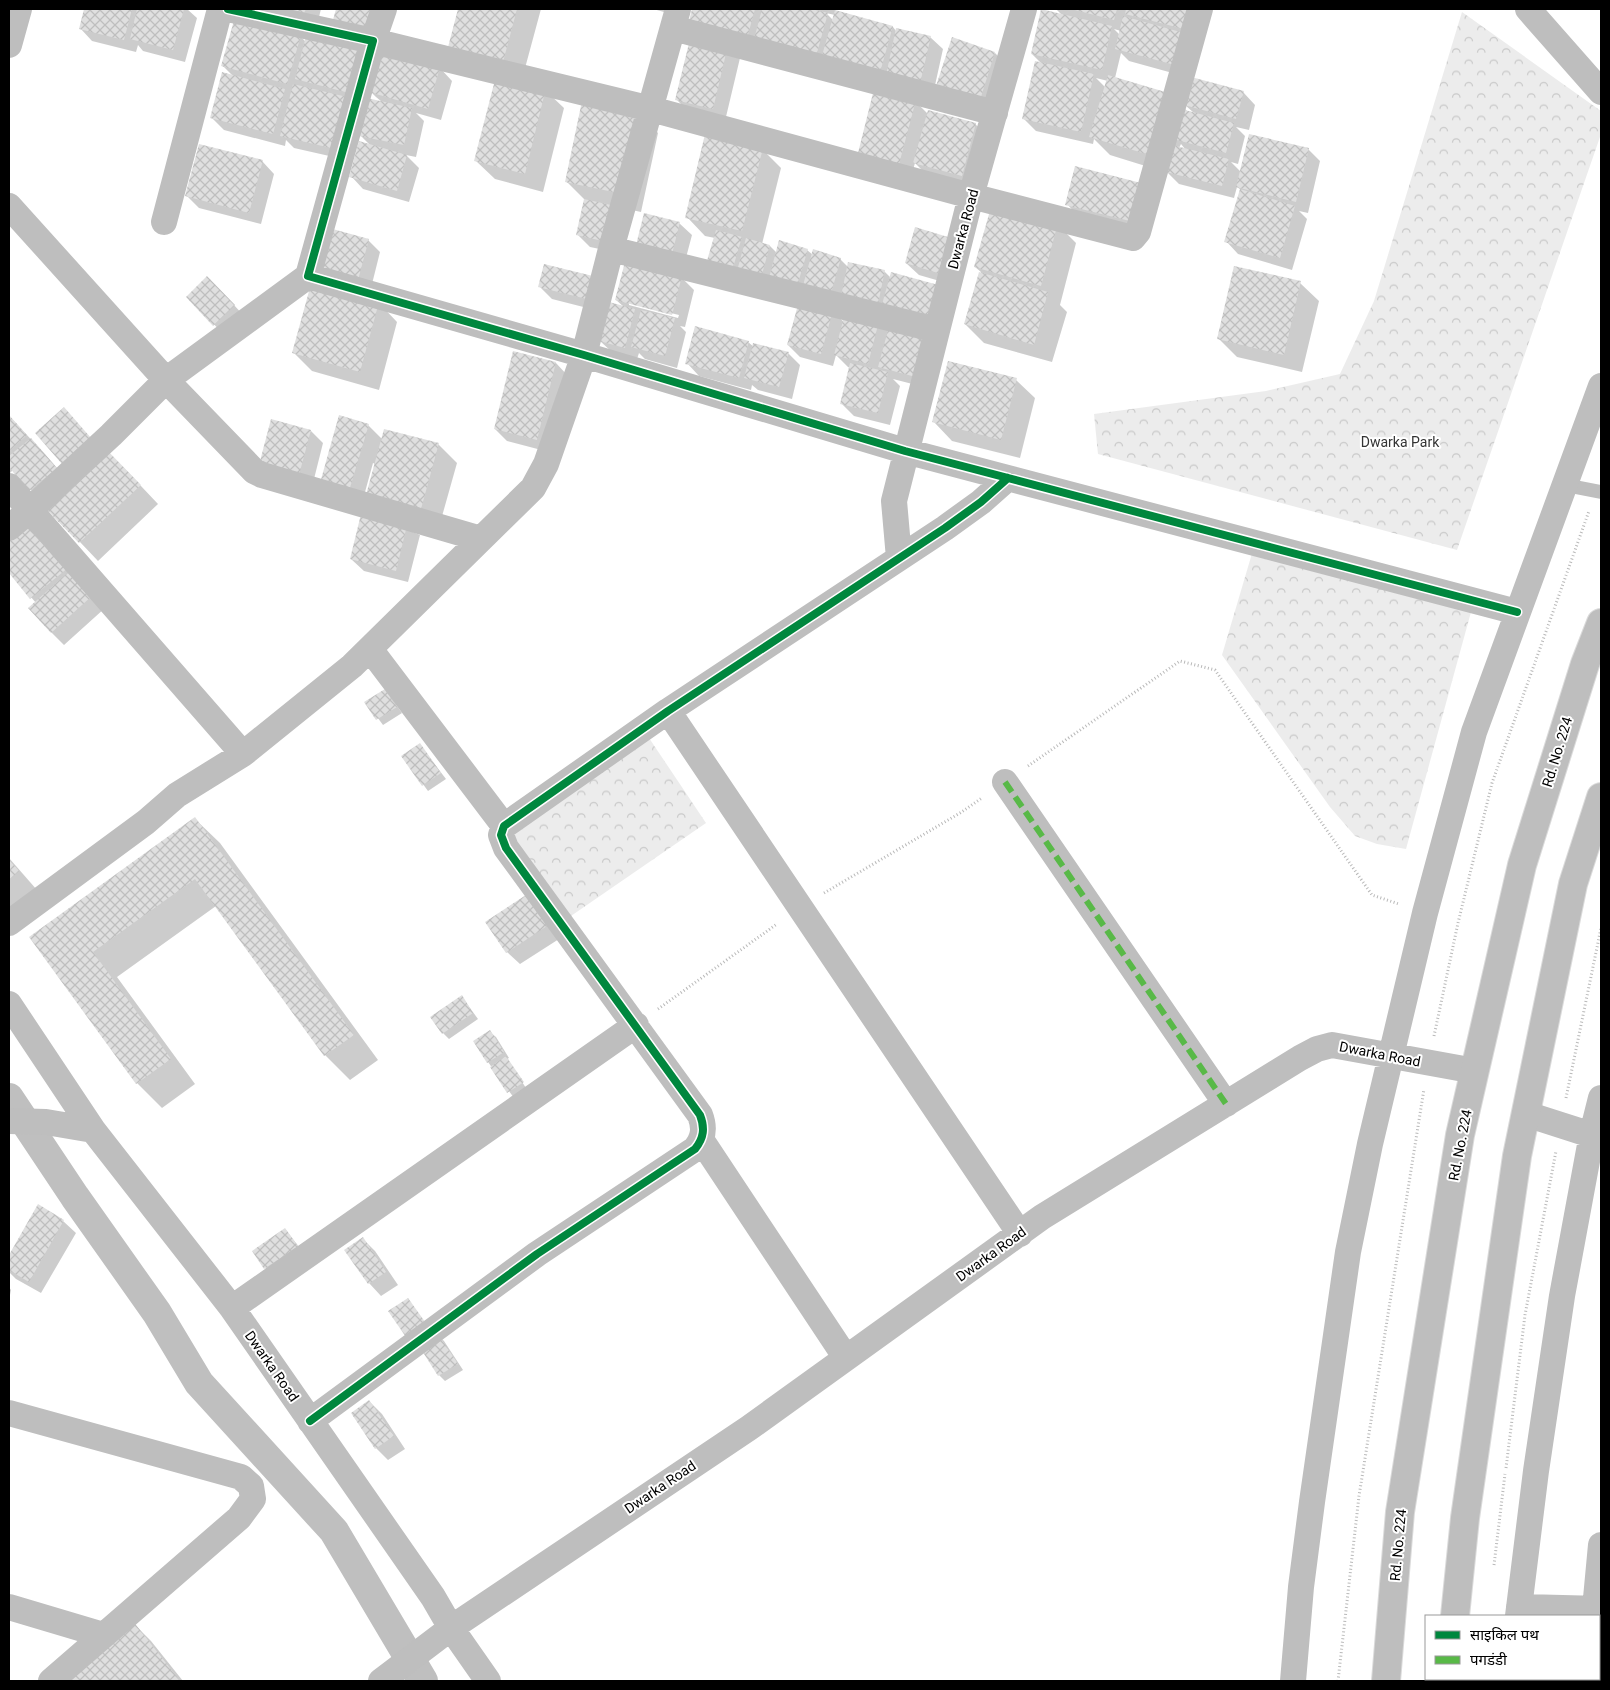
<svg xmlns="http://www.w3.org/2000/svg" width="1610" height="1690" font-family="Roboto,'Noto Sans Devanagari',sans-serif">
	<defs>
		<pattern id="forest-crowns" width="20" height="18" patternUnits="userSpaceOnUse" patternTransform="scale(1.25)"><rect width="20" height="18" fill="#ececec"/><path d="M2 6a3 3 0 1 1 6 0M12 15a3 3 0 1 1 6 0" fill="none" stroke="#c9c9c9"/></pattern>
		<pattern id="building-cross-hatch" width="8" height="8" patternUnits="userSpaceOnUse" patternTransform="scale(1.25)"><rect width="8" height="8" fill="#dfdfdf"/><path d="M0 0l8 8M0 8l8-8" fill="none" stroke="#bebebe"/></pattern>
	</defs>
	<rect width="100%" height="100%" fill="#fff"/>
	<path fill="url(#forest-crowns)" d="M1462,12L1601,111V134L1457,550L1098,454L1094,414L1266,391L1340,374L1374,301Z
		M1253,550L1471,612L1406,849L1377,844L1355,836L1330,807L1222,655Z
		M647,735L706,823L568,918L510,836Z"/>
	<path fill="#0003" fill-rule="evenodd" d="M85,9H187L197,18L185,62L143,51L138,45L136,52L92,41L80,28Z
		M259,9H321L317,25Z
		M460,9H541L521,83L545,90L564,108L543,192L495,179L476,161L497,77L449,51Z
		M653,9H689L686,18Z
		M694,9H836V11L893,27L896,31L930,37L943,49L932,99L740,58L725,121L689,112L677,100L692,37L689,24ZM826,13L835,15L833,20Z
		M1056,9H1196L1187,77L1129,61L1121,53L1115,78L1171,95L1188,112L1194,113L1185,105L1243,92L1255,105L1249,130L1236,127L1245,136L1238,164L1231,162L1241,172L1308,149L1320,161L1308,213L1299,211L1307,219L1292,270L1238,254L1226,241L1241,190L1237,187L1234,198L1179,184L1168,173L1110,155L1094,139L1093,144L1036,131L1024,119L1042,64L1032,54L1063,16ZM1114,29L1121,31L1120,35ZM1096,78L1108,81L1106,88ZM1181,144L1186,150L1179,148Z
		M300,36L306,42L440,68L452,81L441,120L416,113L424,121L416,157L406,155L419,168L409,202L363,189L351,176L370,145L360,135L347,160L294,148L286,140L285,146L224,130L211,117L233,76L223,66ZM369,90L376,97L382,102L367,99Z
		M995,53L1007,65L992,112L937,85Z
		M915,101L928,114L975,124L988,136L974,188L927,175L915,163L910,180L870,169Z
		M639,114L658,133L641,212L618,207L624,254L590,247L577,234L585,200L566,181Z
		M762,149L781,168L762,244L770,246L777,253L807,250L813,255L840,259L848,267L884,271L891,278L890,315L744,283L715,238L705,236L687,217Z
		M262,161L274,174L261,224L199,208L187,196Z
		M1152,196L1143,233L1079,217L1067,204Z
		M645,214L679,223L692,235L683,269Z
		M1058,225L1076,243L1060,305L1067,312L1052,362L984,343L965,324L981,272L975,267Z
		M916,229L950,284L919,275L906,263Z
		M368,240L380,252L370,292L331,282Z
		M682,278L694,290L685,327L680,326L686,332L677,368L645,359L639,353L637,359L613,353L600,341L607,313L552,299L540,287L624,307L616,300ZM629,303L679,315L678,318L629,305Z
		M1300,283L1319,301L1302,372L1237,357L1218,338Z
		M220,290L246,318L227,338L188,297Z
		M379,303L397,322L379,390L312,371L294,353Z
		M832,311L844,322H878L889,332L928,388L893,379L900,386L890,425L854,416L842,404L850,368L848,367L836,355L833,366L800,357L788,345Z
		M748,342L754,347L788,353L800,365L792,399L758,390L752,385L751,390L699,376L687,363Z
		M514,353L556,363L568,376L549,452L507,441L495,429Z
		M1016,380L1035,398L1020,458L952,441L934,422Z
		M64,409L103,452L124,468L158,504L98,561L80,542Z
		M9,416L43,452L68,481L42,503L13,470L9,474Z
		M368,425L382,439L438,444L457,463L439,527L375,464L373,463L362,503L333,495Z
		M311,431L323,443L312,487L273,477Z
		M363,511L420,535L408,582L364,571L351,559Z
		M31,522L105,608L64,645L51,632L36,603L9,571V540Z
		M390,696L402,713L383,725L366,702Z
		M420,745L446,779L428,791L403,757Z
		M195,819L220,843L378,1060L350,1080L325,1055L216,906L117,977L195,1084L162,1108L137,1083L31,937Z
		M9,858L37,890L9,914Z
		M526,896L559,939L520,964L507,952Z
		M462,997L478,1019L449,1039L443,1033Z
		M490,1032L496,1037L509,1058L507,1059L509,1062L526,1088L514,1098L488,1062Z
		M38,1206L63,1221L76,1233L41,1293L16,1279L9,1272V1257Z
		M285,1229L303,1252L271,1274L265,1268Z
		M363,1239L375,1251L398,1285L381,1296L369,1283Z
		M9,1287L11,1290L9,1300Z
		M438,1335L444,1341L463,1370L445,1381L439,1375L420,1347Z
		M369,1401L382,1414L405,1449L388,1460L376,1448Z
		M133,1623L151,1641L183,1681H69Z"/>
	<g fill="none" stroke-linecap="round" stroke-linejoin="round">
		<path stroke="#bfbfbf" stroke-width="30" d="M9,1098L75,1197L157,1313L199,1383L334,1531L423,1681"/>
	</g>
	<path fill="url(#building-cross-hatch)" d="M84,9H132L124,40L79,29Z
		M137,9H184L173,50L130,39Z
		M288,9H306L304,13Z
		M336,9H378L372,30L333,20Z
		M458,9H517L502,66L447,51Z
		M692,9H755L746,42L688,25Z
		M762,9H811L828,13L815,60L753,43Z
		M1041,9L1112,26L1102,70L1031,54Z
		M1071,9H1117L1114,20Z
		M1126,9H1189L1184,29L1125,14Z
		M835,10L893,26L879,76L821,59Z
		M1123,16L1184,33L1175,65L1115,49Z
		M235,17L301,35L287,84L221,66Z
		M896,28L931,36L919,88L885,80Z
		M691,35L728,45L713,109L675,100Z
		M306,36L364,51L353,94L295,79Z
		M952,37L995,52L980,100L936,86Z
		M381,50L440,67L428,109L369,92Z
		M1035,61L1094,74L1081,132L1022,119Z
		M222,72L285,89L273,134L210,118Z
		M1108,75L1172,94L1153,156L1089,137Z
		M496,76L546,88L525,174L474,161Z
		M1191,77L1244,91L1236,119L1184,105Z
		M293,84L347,97L335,149L280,136Z
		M874,89L916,100L898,168L857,157Z
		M367,98L412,108L404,145L359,136Z
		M582,101L640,113L623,194L565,182Z
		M1181,109L1234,123L1226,153L1173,139Z
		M928,110L976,123L962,176L913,163Z
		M705,134L763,148L742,231L685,218Z
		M1249,134L1309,148L1296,202L1236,187Z
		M359,141L407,155L397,191L349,177Z
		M199,144L263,160L249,213L185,196Z
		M1172,145L1229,159L1222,186L1166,172Z
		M1075,166L1141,183L1130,221L1065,205Z
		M1240,189L1295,206L1280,258L1224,242Z
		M584,199L620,207L612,243L576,235Z
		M991,207L1058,223L1041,286L974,267Z
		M644,213L680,222L671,258L635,249Z
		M915,227L948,237L938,273L905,263Z
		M329,228L369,239L358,280L317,270Z
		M716,230L742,237L732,271L706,264Z
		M746,238L770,245L761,278L737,271Z
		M779,240L808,249L796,290L768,282Z
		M813,249L841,258L830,297L802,289Z
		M625,262L682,276L672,315L615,300Z
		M848,262L885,270L877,309L840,301Z
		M544,264L601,278L595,301L538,287Z
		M1234,266L1301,281L1284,355L1217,339Z
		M891,272L942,286L932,322L881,308Z
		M979,272L1048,292L1034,345L964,324Z
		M207,276L235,305L213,326L186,297Z
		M311,284L379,302L360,372L292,353Z
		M799,301L833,310L821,354L787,345Z
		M609,302L635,309L625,348L599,341Z
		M641,310L675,318L665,356L631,347Z
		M845,313L879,321L868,364L834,355Z
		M890,323L927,333L916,377L878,367Z
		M695,326L749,341L739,378L685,364Z
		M753,343L789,352L779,387L744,378Z
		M513,351L556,362L537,440L494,429Z
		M948,361L1017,378L1001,440L932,422Z
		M850,363L888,372L878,413L840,404Z
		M64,407L91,438L62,464L35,433Z
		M9,415L27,435L9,451Z
		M339,415L369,424L349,491L320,483Z
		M271,419L311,430L299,475L259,465Z
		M384,429L439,443L421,509L366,495Z
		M31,438L57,468L29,491L9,467V456Z
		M105,448L141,485L79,543L43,506Z
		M362,510L408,521L396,571L350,559Z
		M31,520L69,567L30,599L9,573V538Z
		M71,570L93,595L51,633L28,608Z
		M385,689L397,707L376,720L364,702Z
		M420,743L441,773L422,786L401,756Z
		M195,817L354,1035L324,1056L195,879L93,952L171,1059L136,1084L29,937Z
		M9,859L19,871L9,880Z
		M526,895L547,926L506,953L485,922Z
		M462,995L473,1013L442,1034L430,1017Z
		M490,1030L504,1052L487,1063L473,1041Z
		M506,1056L524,1082L507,1093L490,1067Z
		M38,1204L64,1220L29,1282L9,1270V1255Z
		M285,1228L298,1246L264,1269L252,1251Z
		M363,1237L386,1272L368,1284L344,1250Z
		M408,1298L428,1326L408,1340L388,1311Z
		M438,1334L458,1364L438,1376L419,1346Z
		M369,1400L394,1436L375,1449L351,1413Z
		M133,1621L180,1681H67Z"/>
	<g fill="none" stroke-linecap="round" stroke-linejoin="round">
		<g stroke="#dbdbdb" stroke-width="30">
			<path id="primary" d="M1455,1616L1465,1518L1517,1156L1573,884L1601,797
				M1386,1681L1400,1512L1460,1135L1522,865L1585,664L1601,623
				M1449,1681V1679"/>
		</g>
		<path stroke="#b9b9b9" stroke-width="3" stroke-dasharray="1 2.5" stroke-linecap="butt" d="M1028,766L1180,661L1215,670L1372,895L1399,904
			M824,893L960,813L982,798
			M658,1009L777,924
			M1434,1036L1458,923L1492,783L1589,511
			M1566,1098L1601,928
			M1506,1468L1525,1315L1556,1151
			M1494,1565L1505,1474
			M1338,1681L1359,1496L1424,1089"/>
		<path stroke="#bebebe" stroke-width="14" d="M1565,485L1601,492"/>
		<path stroke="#bebebe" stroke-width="26" d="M228,9L373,41L308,276L584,355L905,451L1517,612
			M384,9L373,41L651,109L971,196L1133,238L1138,232L1200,9
			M1528,9L1601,92
			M673,28L995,113
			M9,45L19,9
			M9,206L166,380L254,471L262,475L481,539
			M164,222L220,9
			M611,249L937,330
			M9,486L243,754
			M9,528L30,510L111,435L166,380L308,276
			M899,558L894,501L971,196L1024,9
			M370,649L504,826
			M668,711L1020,1234
			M1005,782L1226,1104
			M9,923L146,822L177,795L243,754L352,666L533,488L546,464L584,355L611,249L678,9
			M9,1004L93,1130
			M1526,1114L1601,1138
			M9,1121L46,1122L93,1130L232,1308L433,1597L451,1628L488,1681
			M702,1141L846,1358
			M232,1308L636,1025
			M9,1413L241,1477L251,1486L253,1499L239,1518L51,1681
			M310,1421L537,1254L695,1149C704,1138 705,1128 700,1115L506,848L501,835L504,826L668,711L945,528L981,502L1008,478
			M9,1607L103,1635
			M1519,1607L1601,1609
			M1595,1609L1601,1545
			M1518,1616L1536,1471L1562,1296L1592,1134L1601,1098
			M381,1681L451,1628L749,1428L1042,1217L1300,1058L1317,1049L1332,1045L1475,1071
			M1293,1681L1301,1587L1312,1502L1348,1252L1370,1144L1425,913L1474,732L1601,386
			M1515,1681V1679"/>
		<use href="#primary" stroke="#bebebe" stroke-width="28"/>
		<path stroke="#58b947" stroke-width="6" stroke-dasharray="12 6" stroke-linecap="butt" d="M1005,782L1226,1104"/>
		<g stroke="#fff" stroke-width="11">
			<path id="cycleway" d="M228,9L373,41L308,276L584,355L905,451L1517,612
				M310,1421L537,1254L695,1149C704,1138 705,1128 700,1115L506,848L501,835L504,826L668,711L945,528L981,502L1008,478"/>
		</g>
		<use href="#cycleway" stroke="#00873e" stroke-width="8"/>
	</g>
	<g text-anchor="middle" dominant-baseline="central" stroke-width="4" stroke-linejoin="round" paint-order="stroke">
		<g font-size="14" fill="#000" stroke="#fff">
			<text transform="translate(963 229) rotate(-75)">Dwarka Road</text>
			<text transform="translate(1557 752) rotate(-73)">Rd. No. 224</text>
			<text transform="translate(1380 1054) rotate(11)">Dwarka Road</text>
			<text transform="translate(1460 1145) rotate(-79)">Rd. No. 224</text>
			<text transform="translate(991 1254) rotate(-36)">Dwarka Road</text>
			<text transform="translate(272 1366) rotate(55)">Dwarka Road</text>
			<text transform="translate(660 1487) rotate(-34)">Dwarka Road</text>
			<text transform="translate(1398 1545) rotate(-85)">Rd. No. 224</text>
		</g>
		<g font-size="14" fill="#333" stroke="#fff">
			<text x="1400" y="442">Dwarka Park</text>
		</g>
	</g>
	<rect width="1610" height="1690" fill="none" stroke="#000000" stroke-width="20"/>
	<rect x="1425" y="1615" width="175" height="65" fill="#ffffff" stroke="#999999"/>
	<rect x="1435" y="1631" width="25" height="8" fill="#00873e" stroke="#999999"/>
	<text x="1470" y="1640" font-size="15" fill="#000000">साइकिल पथ</text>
	<rect x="1435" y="1656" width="25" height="8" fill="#58b947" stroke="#999999"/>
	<text x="1470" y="1665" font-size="15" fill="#000000">पगडंडी</text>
</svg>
